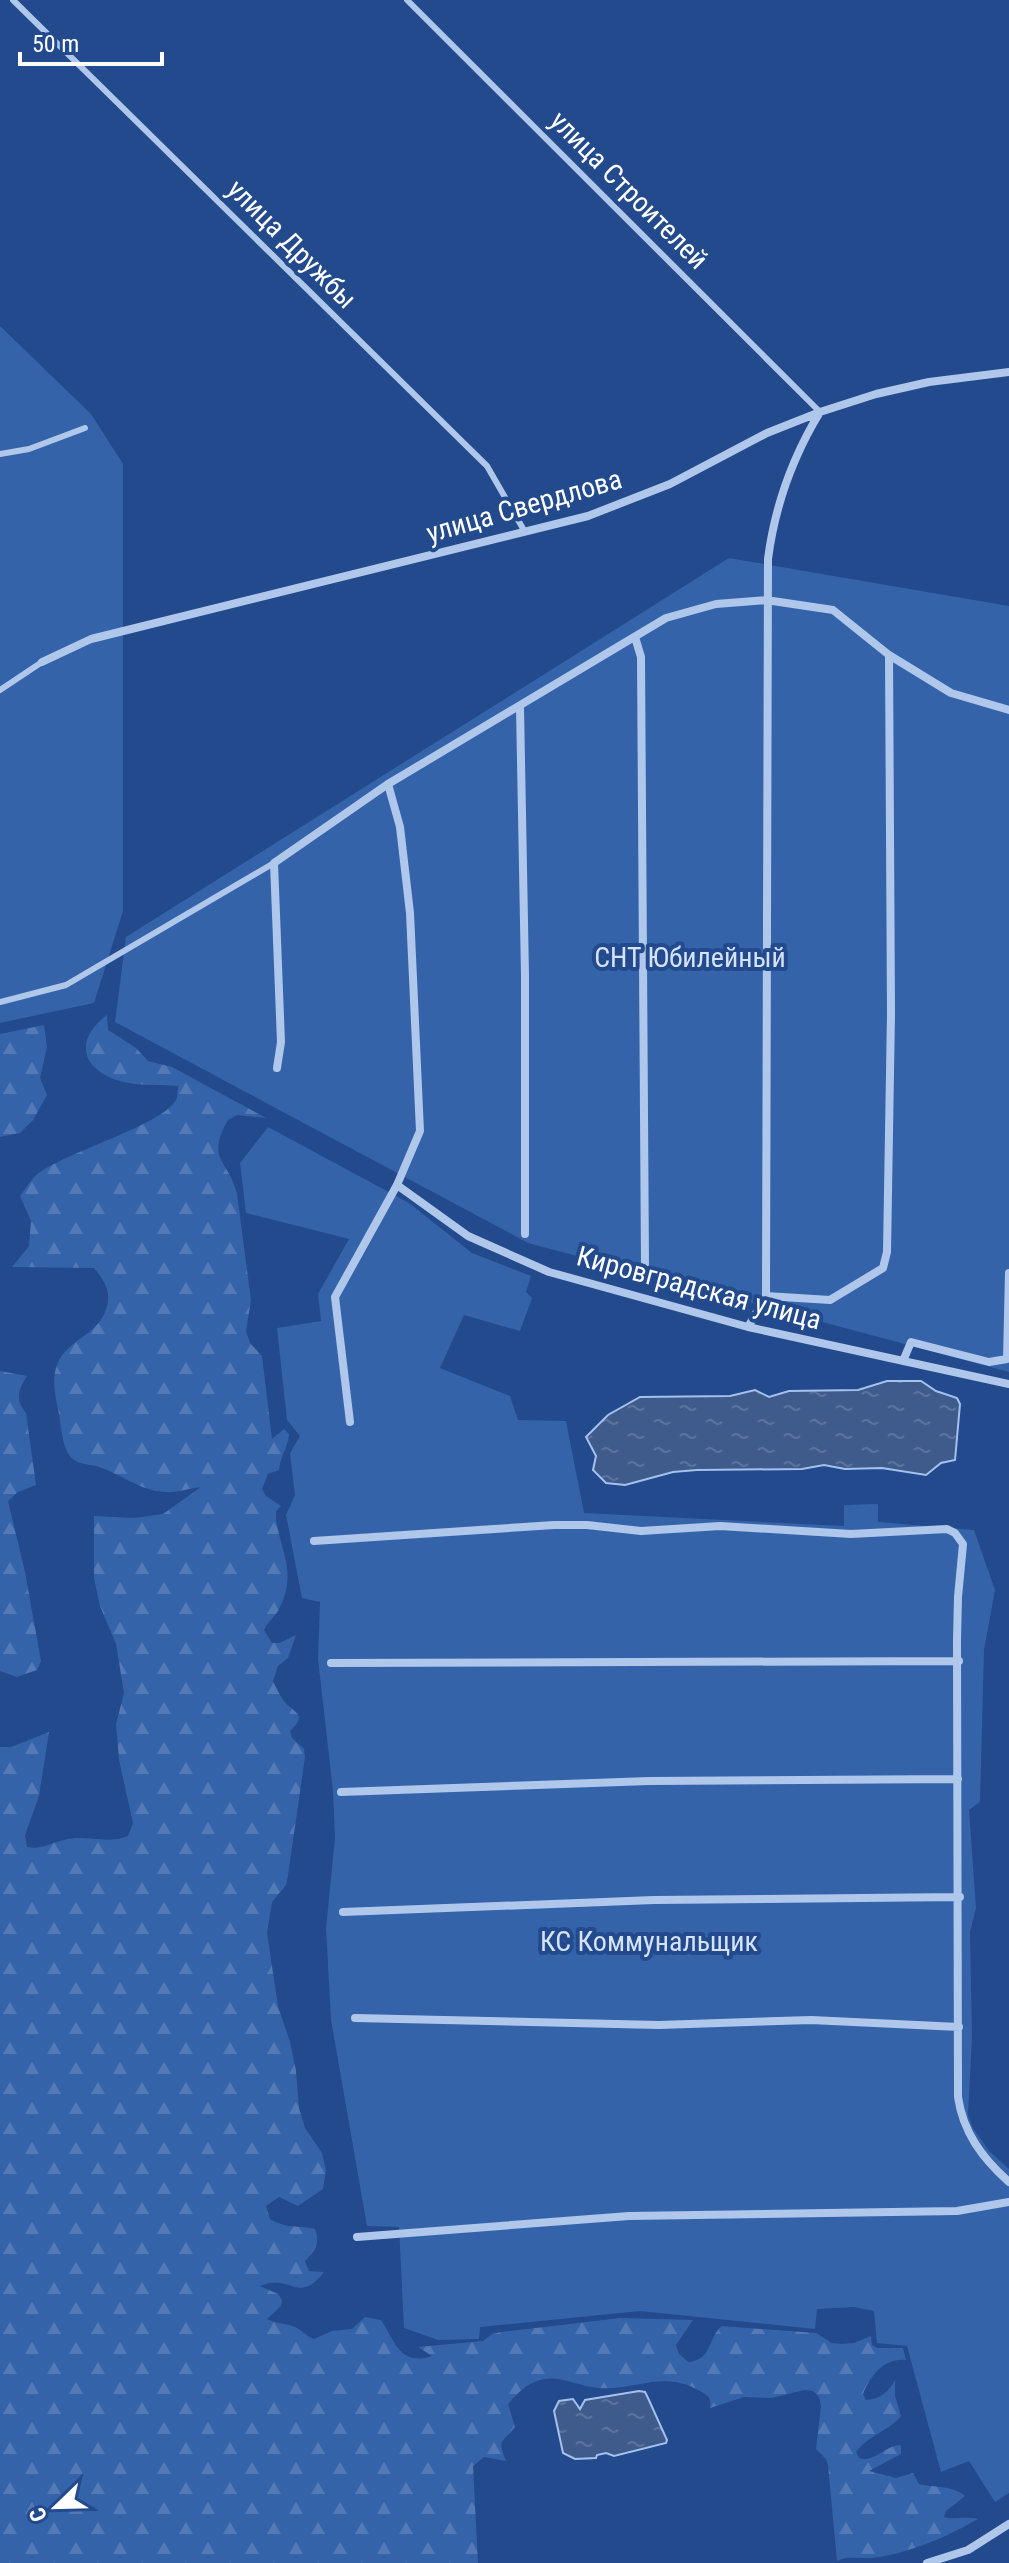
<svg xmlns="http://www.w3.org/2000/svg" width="1009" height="2563" font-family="'Roboto Condensed',sans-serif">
	<defs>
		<pattern id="forest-firs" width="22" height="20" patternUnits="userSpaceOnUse" patternTransform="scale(2)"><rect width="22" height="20" fill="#3563aa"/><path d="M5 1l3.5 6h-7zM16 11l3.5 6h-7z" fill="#537ab7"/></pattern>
		<pattern id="water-ripples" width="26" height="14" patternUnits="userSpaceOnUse" patternTransform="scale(2)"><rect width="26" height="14" fill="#3f5b8c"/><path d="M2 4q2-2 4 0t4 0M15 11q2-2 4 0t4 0" fill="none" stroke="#5c749d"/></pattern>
	</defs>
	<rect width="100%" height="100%" fill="#224a8d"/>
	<path fill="url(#forest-firs)" d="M107,1015L108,1030L136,1048L148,1061L172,1067L266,1118L237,1115L228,1120C205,1160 229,1160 237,1194L251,1300L246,1331L250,1343L262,1356L272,1439L284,1429L289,1434C288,1447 280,1457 279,1470L268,1474L262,1489L266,1496L281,1506L276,1511V1520C282,1555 297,1573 279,1609C275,1617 268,1621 264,1630L272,1643H279L296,1635L288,1658L278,1666L273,1681C276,1687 279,1694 283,1700C293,1713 309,1713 290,1731L292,1738L304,1749L305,1757L288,1875L286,1885L272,1902L267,1933L278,2006L290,2042L296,2071L299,2108L305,2128L322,2153L326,2170L323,2189L298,2206L279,2197L266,2206L270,2219C287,2229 298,2225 315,2229C321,2243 314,2252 305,2261L309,2271L324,2272C298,2306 290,2272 260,2286L278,2294L282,2300L281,2306L267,2319C276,2324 286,2323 295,2327C302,2330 306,2336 314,2339L332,2331L352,2329L365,2317L381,2320C395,2341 400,2367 432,2356L418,2347L483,2341L492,2334L501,2332L620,2318L693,2320L676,2345L679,2354L688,2362C713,2360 707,2338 722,2326L816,2333L832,2343L842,2344L854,2343L871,2336L872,2345L877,2348H903L906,2360C884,2358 871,2375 863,2394L866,2400C880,2399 889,2392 895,2380V2396L901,2416C889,2431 867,2436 856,2452L859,2458C875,2463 885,2445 901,2445V2454L869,2471L896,2478L913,2473L919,2484C935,2488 952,2485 965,2496L946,2511L944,2517C951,2520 966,2516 978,2519L972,2522C945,2538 910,2552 879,2557C863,2560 851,2555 837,2561L828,2465L826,2459L816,2449L821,2406L819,2397L813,2391L804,2390L772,2398L744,2397L710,2408C712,2397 707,2395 698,2390C663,2370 634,2391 599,2388C581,2387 562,2376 544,2379C528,2382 519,2392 508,2404L515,2427C502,2443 497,2439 506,2461L484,2457L473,2466L478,2563H0V1747H11L49,1732L39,1796L25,1835L27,1847C42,1850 50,1843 64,1840C86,1834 106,1845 128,1836L133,1823L119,1760L116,1724L124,1693L116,1644L100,1606L94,1578V1516L134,1518L163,1514L201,1487C190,1488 177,1493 165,1492C140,1491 120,1473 96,1466C87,1464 75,1464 69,1455C62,1444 61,1426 59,1414C56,1398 51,1381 57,1365C65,1341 96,1336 105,1312C113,1294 105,1281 94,1268L12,1267L29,1246L31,1221L20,1196C25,1190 30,1181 35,1176C63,1152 166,1125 177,1098C177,1096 178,1087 178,1086C157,1084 129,1087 109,1077C76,1061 81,1034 107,1015Z
		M44,1025L47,1047L40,1078L47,1095L33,1120L20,1133L0,1137V1034Z
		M0,1371L27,1376C18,1390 15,1400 26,1413L36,1485L18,1492L8,1501L25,1572L41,1661L37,1670L17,1677L0,1671Z"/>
	<path fill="#3563aa" d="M0,326L91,414L123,464V911L94,1003L0,1023Z
		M729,558L1009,606V1372L528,1243L115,1022L126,937Z
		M268,1127L409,1203L472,1253L531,1276L526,1292L532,1298L520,1331L464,1315L440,1368L510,1396L518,1420L566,1421L584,1513L844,1526V1505L878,1504V1522L974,1530L995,1590L984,1650L980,1802L969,1810L976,1908L970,1932L972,2036L968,2115L973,2128L989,2151L1009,2169V2493L995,2502L969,2461L941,2472L907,2346L877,2343L874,2311L854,2307L817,2309L815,2329L640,2311L480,2327L479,2339L438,2340L404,2328L399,2227L367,2226L331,2020L326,1928L335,1838L333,1791L318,1659L320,1602L302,1598L286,1515L295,1495L290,1453L300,1436L287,1420L277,1328L321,1321L318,1294L349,1239L246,1213L240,1163Z"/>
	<path fill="url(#water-ripples)" stroke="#a4c1ed" stroke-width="2" d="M887,1381H921L936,1391L957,1398L960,1404L955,1460L941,1463L926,1475L882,1468L845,1469L824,1465L802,1469L697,1470L673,1472L625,1485L606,1483L593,1470L596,1456L586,1437L608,1415L640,1397L730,1396L755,1390L769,1397L789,1391L858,1390Z
		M639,2391L645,2392L648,2398L667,2440L666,2443L614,2456L606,2453L597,2455L596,2458L575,2459L563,2453L554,2411L559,2401L573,2399L580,2409L585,2400Z"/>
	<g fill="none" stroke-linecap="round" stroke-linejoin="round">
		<path stroke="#b0c7ec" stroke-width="6" d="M13,0L487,466L525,532
			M407,0L820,412
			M0,454L29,449L85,428
			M0,690L42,662
			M0,1002L66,985L274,863"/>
		<path stroke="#b0c7ec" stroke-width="8" d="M635,637L641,657L645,1265
			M42,662L91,639L588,516L670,484L767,433L820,412L876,394L929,382L1009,372
			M520,707L525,975V1234
			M277,1068L281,1042L274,863L388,784L666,618L716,604L766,600L833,610L889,655L951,693L1009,710
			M397,1185L468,1236L549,1272L748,1327L1009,1384
			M766,1296L768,559C775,505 792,458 820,412
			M748,1327L766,1296L830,1300L883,1268L887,1252L891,1013L889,655
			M903,1361L911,1342L989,1362L1007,1359L1009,1273
			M350,1422L335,1297L397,1185L420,1131L410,913L400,827L388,784
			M314,1541L554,1525H587L641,1531L720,1526L851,1534L947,1529L955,1533L963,1544L958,1597L957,1640L958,2097C963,2132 982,2158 1009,2182
			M331,1663L959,1661
			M341,1792L649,1781L958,1779
			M343,1912L654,1900L960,1897
			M355,2018L659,2025L811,2020L959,2027
			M357,2237L629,2216L957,2211L1009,2202
			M927,2563L968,2550L1009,2524"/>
	</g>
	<g text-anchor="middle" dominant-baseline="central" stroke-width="8" stroke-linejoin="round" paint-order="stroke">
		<g font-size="28" fill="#fff" stroke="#224a8d">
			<text transform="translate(629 190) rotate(45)">улица Строителей</text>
			<text transform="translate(292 244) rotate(45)">улица Дружбы</text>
			<text transform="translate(524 506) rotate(-16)">улица Свердлова</text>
			<text transform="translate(699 1288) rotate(15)">Кировградская улица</text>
		</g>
		<g font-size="28" fill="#d5e3f9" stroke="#224a8d">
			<text x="690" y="957">СНТ Юбилейный</text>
			<text x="649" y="1941">КС Коммунальщик</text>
		</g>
	</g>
	<g transform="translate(56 2507) rotate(247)" stroke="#224a8d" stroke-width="6" paint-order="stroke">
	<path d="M0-6L14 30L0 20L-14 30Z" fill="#ffffff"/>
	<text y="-12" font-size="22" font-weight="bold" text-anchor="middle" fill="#ffffff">С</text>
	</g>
	<path d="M20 52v12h142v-12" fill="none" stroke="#ffffff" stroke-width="4"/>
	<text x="32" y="52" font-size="24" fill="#ffffff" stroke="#224a8d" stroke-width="6" paint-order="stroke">50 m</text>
</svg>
